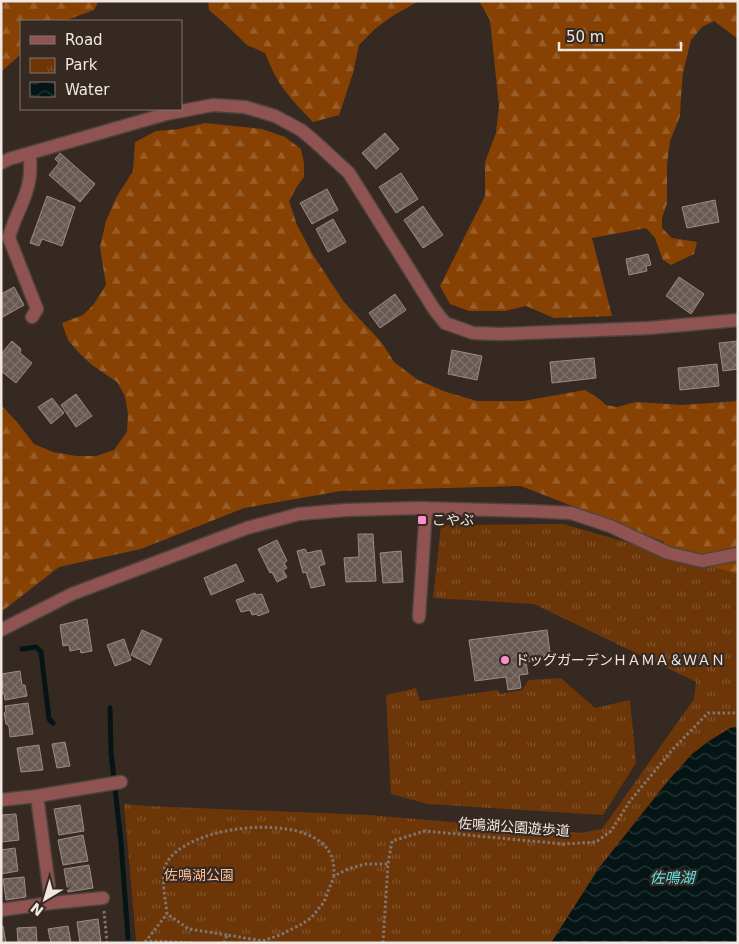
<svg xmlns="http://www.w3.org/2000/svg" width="739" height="944" font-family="'DejaVu Sans','Noto Sans JP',sans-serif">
	<defs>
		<pattern id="forest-firs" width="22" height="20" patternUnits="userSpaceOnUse" patternTransform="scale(1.25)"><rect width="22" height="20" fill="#874203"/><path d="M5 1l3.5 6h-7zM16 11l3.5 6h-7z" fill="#985d28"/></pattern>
		<pattern id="park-tufts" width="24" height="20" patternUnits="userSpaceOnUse" patternTransform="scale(1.25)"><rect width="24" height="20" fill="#6d3608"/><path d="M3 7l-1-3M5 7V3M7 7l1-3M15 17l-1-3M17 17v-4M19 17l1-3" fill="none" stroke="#82532c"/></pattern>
		<pattern id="water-waves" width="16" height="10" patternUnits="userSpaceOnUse" patternTransform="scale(1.25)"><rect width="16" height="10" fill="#051516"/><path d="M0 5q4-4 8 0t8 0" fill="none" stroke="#2a3738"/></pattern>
		<pattern id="building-cross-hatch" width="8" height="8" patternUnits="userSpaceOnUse" patternTransform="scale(1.25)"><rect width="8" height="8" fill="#695953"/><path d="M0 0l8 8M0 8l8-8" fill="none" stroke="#7f716c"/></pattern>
	</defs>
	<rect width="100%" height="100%" fill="#352921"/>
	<path fill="url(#forest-firs)" d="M1,1H99L94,10L64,21H21V54L1,72Z
		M208,1H419L394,15L376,28L359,45L353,73L339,115L313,122C299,107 284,93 275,75C271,68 268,60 265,53L247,45L223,22L209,10Z
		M479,1H738V39L714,21L702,27L691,40L683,73L681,97L680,116L670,141L667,164V203L662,218V228L672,238L697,242L694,254L671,265L663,260L655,238L646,228L592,238L612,316L554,318L526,306L505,311H469L450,304L440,286L485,196V162L496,133L499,106L490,20Z
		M205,123L262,129L285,137L301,149L304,163V177L296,188L289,201L297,225L313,255L344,302L382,343L394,362L418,380L446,392L477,401H523L585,390L598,398L606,405L617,407L636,402L682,405L738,401V589L670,577L664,542L521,486L341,491L244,508L141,549L59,567L1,612V405L17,422L34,444L53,452L76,456H96L114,450L127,432L128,414L125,396L117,382L92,365L81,355L68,340L62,323L83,315L94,304L106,285L100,247L106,221L116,198L133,171L135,142L156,131L179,129Z"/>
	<path fill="url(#park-tufts)" d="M563,524L738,574V727L730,728L692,754L668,781L599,868L551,943H134L136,940L124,804L146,806L370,815L580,833L602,829L694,699L696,682L534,604L433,598L441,525Z
		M561,678L595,708L630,700L636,763L603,815L428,804L391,794L386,695L416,688L420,701L498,690L500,694L522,690L529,680Z"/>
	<path fill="url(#water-waves)" d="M738,727V943H551L599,868L668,781L692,754L709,741L730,728Z"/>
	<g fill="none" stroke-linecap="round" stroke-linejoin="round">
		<path stroke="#051516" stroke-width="5" d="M22,649L36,647L41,652L49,719L53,723
			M110,708L111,752L121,842L128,938"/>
	</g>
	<path fill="url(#building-cross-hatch)" stroke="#9c8b85" d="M385,133L399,149L376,169L362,153Z
		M60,153L95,184L80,202L49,175L59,163L55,159Z
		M401,173L418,199L396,213L379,187Z
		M327,189L338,210L312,224L300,203Z
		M47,196L75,207L62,246L42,239L39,246L30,243Z
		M715,200L719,222L687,228L682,207Z
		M423,206L443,235L423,248L404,220Z
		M333,219L346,242L328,252L316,229Z
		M648,254L651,265L646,266L647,271L629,275L626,259Z
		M679,277L704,294L691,314L666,296Z
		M14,287L24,305L1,318V294Z
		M395,294L406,310L380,328L369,313Z
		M12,341L21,349L20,353L32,363L16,383L1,371V354Z
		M738,341V369L723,371L719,343Z
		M452,350L482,356L477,380L448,374Z
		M594,358L596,378L552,383L550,362Z
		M717,364L719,386L680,390L678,368Z
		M76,394L92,416L76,427L61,405Z
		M52,398L64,413L51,424L38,407Z
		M358,534H373L376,581L346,582L344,558L359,557Z
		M277,540L287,561L284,563L287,568L283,570L287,577L277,582L272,572L270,573L258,549Z
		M305,549L307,553L321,550L325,564L319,566L325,585L311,588L306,572L303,573L297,551Z
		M401,551L403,582L383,583L380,553Z
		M236,564L244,581L211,595L204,578Z
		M255,593L256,595L262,594L269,612L258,616L257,614L252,615L250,610L241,612L236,600Z
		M87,619L92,651L81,653L80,649L70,651L69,645L63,646L60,625Z
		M142,630L162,639L150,665L131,655Z
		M547,630L551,659L526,662L528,674L519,675L521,688L508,690L506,677L475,681L469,640Z
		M124,639L131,660L115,666L107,645Z
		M20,671L22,685H25L27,696L5,700L4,693L1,694V687H3L1,674Z
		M28,703L33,734L10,737L9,726L6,724L4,713L6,711L5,706Z
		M65,742L70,766L57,768L52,744Z
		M39,745L43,770L21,772L17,748Z
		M80,805L84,831L59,835L54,809Z
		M16,814L19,840L1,842V815Z
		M83,835L88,861L63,865L58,840Z
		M15,848L18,871L1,874V850Z
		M89,865L93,888L68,892L64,869Z
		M24,877L26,897L6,900L3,879Z
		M98,919L101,943H80L77,922Z
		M1,926H3L6,943H1Z
		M68,926L71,943H51L48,929Z
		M36,927L37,943H18L17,928Z"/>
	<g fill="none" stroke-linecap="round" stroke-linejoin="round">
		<g stroke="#4f443c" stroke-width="15">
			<path id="minor" d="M30,153C30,163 31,172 29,181C26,201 13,219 9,238L37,309L32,317
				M1,163L9,159L166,114L213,105L245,107L275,116L301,130L312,139L349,173L434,309L445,323L473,333L500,334L649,328L738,320
				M419,617L426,508
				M1,630L72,594L247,528L299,514L346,510L418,508L530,511L571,513L610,526L668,553L702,561L738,554
				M37,796L51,903
				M1,800L37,796L121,782
				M1,910L51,903L103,898"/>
		</g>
		<path stroke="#80766f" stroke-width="3" stroke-dasharray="2.5 2.5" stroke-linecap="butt" d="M104,911L107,943
			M227,935L189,929L167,914C166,902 160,875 166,864C186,825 303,812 328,850C334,859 334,866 334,876
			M145,942L167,914
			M145,943L152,941L195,943
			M224,943L227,935L263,941L280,935L302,924L311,918L324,902L334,876L348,869L365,864H388
			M383,943L388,864L392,841L425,831L563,844L596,842L611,831L630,801L673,749L708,713H738"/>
		<use href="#minor" stroke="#8f5452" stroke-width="12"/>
	</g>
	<g fill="#f890cc" stroke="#352921" stroke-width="2">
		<rect x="417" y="515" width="10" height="10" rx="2.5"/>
		<circle cx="505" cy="660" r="5"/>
	</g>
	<g text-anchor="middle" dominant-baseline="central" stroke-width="4.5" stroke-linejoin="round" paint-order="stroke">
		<g font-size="14" fill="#f0e8e3" stroke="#352921" text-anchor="start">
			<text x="432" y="520">こやぶ</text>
			<text x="515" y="660">ドッグガーデンＨＡＭＡ＆ＷＡＮ</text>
		</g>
		<g font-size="14" fill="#f0e8e3" stroke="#352921">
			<text transform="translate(514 827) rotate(4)">佐鳴湖公園遊歩道</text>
		</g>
		<g font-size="14" fill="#fbbf99" stroke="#352921">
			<text x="199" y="875">佐鳴湖公園</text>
		</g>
		<g font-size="15" font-style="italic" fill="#5ee2eb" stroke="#352921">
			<text x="672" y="878">佐鳴湖</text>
		</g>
	</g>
	<rect width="739" height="944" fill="none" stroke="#f0e8e3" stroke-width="5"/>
	<rect x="20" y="20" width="162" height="90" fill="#352921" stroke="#80756f"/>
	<rect x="30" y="36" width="25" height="8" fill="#8f5452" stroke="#80756f"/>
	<text x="65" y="45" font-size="15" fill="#f0e8e3">Road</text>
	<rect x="30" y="58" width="25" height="15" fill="url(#park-tufts)" stroke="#80756f"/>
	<text x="65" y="70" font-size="15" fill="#f0e8e3">Park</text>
	<rect x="30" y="82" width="25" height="15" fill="url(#water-waves)" stroke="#80756f"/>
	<text x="65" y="95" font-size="15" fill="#f0e8e3">Water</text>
	<g transform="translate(45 899) rotate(218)" stroke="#352921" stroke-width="4" paint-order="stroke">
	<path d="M0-4L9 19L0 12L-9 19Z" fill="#f0e8e3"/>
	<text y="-8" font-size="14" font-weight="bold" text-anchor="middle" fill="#f0e8e3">N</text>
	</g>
	<path d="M559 42v8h122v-8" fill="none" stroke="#f0e8e3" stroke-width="2.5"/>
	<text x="566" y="42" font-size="15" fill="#f0e8e3" stroke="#352921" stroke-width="4" paint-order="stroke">50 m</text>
</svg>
